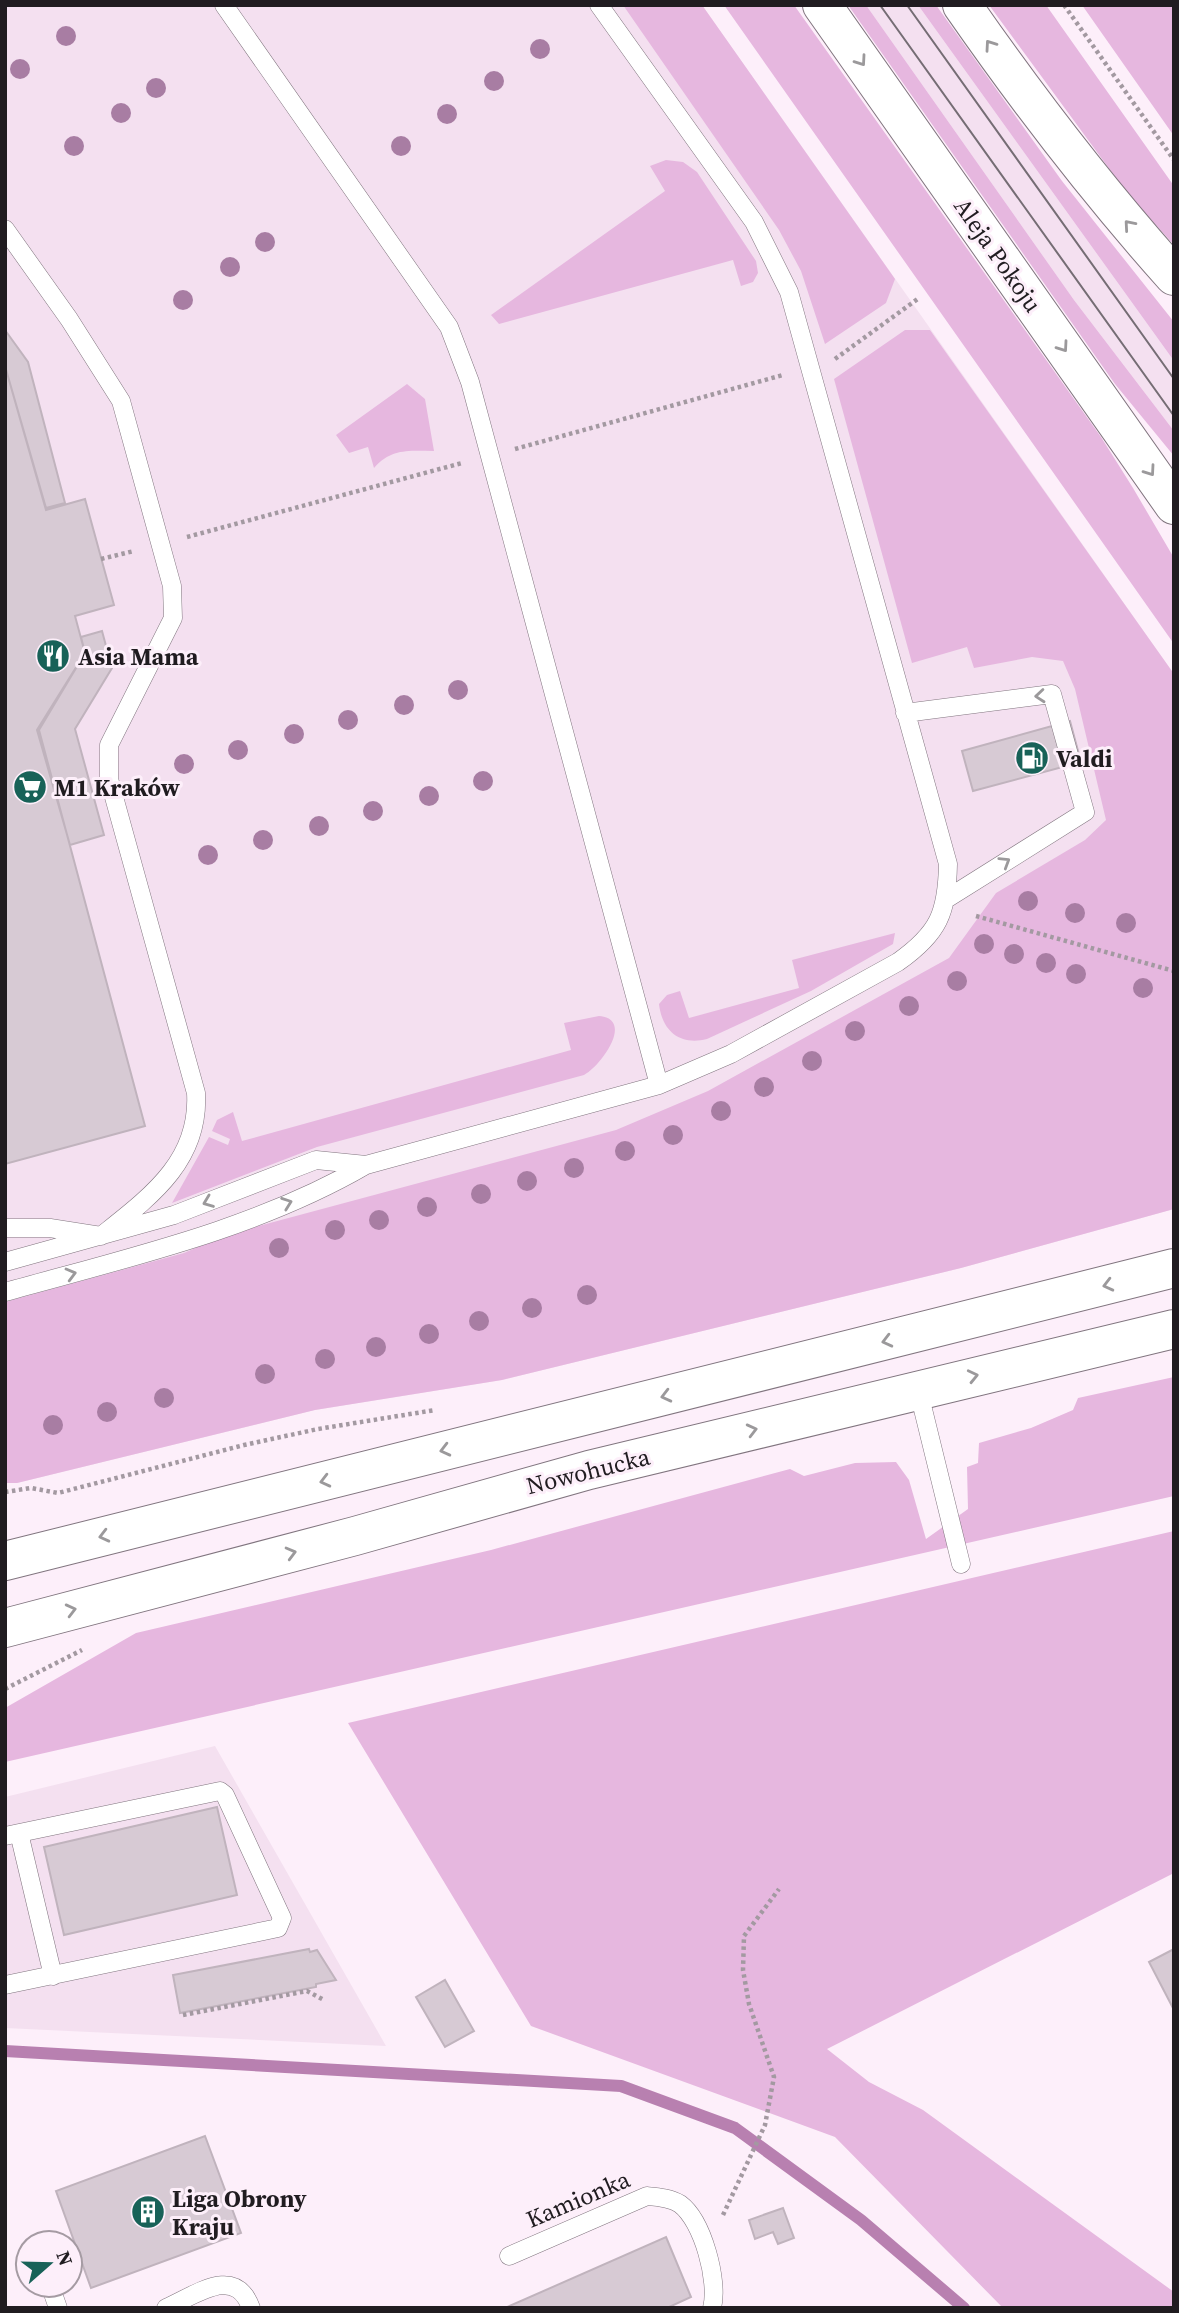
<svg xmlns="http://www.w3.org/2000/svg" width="1179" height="2313" font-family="'Source Serif 4',serif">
	<rect width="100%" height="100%" fill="#fdeffa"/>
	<path fill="#f4e0f0" d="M5,5H702L1174,674V1209L961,1268L502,1380L315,1410L17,1483H5Z
		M866,5H918L1174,361V431L1074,300Z
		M215,1746L386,2046L5,2028V1797Z"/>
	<path fill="#e6b7df" d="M623,5H702L895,279L886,303L825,344L801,271L779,230Z
		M724,5H794L1101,437L1133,488L1174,558V644Z
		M848,5H866L1074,300L1174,431V456L1115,384Z
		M918,5H936L1062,181L1174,322V361Z
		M989,5H1046L1174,186V245L1127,193Z
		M1082,5H1174V136Z
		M666,160L683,162L697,172L756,261L758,273L753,282L741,286L733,260L499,324L491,315L665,191L650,166Z
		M905,330H930L1174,674V1209L961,1268L502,1380L315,1410L17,1483H5V1302L184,1253L225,1235L616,1130L708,1091L949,958L996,893L1085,840L1106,820L1075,689L1063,661L1032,657L974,668L967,647L912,663L834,379Z
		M407,384L425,399L434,451C409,451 392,448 374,468L368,447L349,453L336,435Z
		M895,933L893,944L811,991L707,1039C680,1046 662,1031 659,1004L667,995L680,991L689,1018L799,988L792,960Z
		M599,1016C635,1019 601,1066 584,1075L317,1147L172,1203L209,1137L228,1145L230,1139L212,1131L217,1120L233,1112L242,1141L571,1050L564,1023Z
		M1174,1377V1496L5,1762V1708L136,1633L491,1550L790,1469L804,1476L855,1463L896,1462L909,1480L926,1539L968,1509L967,1467L978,1463L979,1443L1031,1428L1073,1410L1078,1398Z
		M1174,1531V1873L827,2049L869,2082L923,2110L1174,2292V2308H1003L835,2137L531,2026L348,1723Z"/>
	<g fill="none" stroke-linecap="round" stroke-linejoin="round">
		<path stroke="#b880b0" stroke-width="12" d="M5,2051L621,2086L735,2128L861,2220L964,2308"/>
	</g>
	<path fill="#d7cad4" stroke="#c0b3bd" stroke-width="2" d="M5,330L28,362L65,503L46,508L5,366Z
		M5,366L46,510L85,499L114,605L75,616L85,653L39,730L145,1126L5,1164Z
		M102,631L112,668L75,729L104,835L70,845L37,730L85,653L81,637Z
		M1070,721L1081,762L973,791L962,751Z
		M217,1807L237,1895L64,1935L44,1847Z
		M309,1949L310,1952L317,1950L336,1980L316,1984V1987L180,2013L173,1975Z
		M1174,1949V2010L1149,1962Z
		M445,1980L474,2031L445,2047L416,1997Z
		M205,2136L241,2233L91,2288L56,2191Z
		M783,2208L794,2238L778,2244L773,2232L755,2239L749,2220Z
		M666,2237L691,2297L667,2308H505Z"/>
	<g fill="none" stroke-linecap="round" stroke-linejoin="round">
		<g stroke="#81757f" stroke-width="19">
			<path id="lane" d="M224,5L449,327L470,382L659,1085
				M5,229L69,319L121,401L172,586L173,618L109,745V779L196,1093C200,1161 150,1197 101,1236L50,1228H5
				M905,713L1052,694L1085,812L948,898
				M5,1262L174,1215L316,1160L366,1165
				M5,1292C127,1258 256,1229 366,1165L659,1085L731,1054L898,962C939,933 947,913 948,864L789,292L754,222L599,5
				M918,1389L961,1564
				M19,1833L53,1976
				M5,1836L220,1791L225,1795L282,1918L278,1928L5,1985
				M509,2256L647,2196C658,2197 671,2198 680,2204C703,2221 719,2282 712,2308
				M50,2285L58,2308
				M166,2308C196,2295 235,2264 251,2308"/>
		</g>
		<g stroke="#81757f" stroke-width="40">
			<path id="secondary" d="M822,5L1174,505
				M962,5C1028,100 1097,190 1174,276
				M5,1561L1174,1268
				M5,1628L355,1536L589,1470L1174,1329"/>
		</g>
		<path stroke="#a399a1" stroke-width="4.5" stroke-dasharray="3.5 3.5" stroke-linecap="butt" d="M1064,5L1174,160
			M835,359L919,298
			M515,449L783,375
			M187,537L462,463
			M101,559L134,551
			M976,916L1174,971
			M5,1492L31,1488L58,1493L244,1445L318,1429L435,1410
			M5,1689L82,1650
			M183,2015L307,1991L324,2000
			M723,2215L765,2125L774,2077L749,2004L743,1970L744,1936L779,1889"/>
		<use href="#lane" stroke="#fff" stroke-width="18"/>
		<use href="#secondary" stroke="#fff" stroke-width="38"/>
		<path stroke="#756d74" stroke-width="2" d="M880,5L1174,416
			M907,5L1174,379"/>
	</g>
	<g fill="#a87da3">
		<circle cx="66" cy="36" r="10"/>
		<circle cx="540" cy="49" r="10"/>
		<circle cx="20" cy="69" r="10"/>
		<circle cx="494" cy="81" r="10"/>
		<circle cx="156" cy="88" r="10"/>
		<circle cx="121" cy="113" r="10"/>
		<circle cx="447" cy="114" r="10"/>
		<circle cx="74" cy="146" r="10"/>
		<circle cx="401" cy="146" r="10"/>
		<circle cx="265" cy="242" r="10"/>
		<circle cx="230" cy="267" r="10"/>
		<circle cx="183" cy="300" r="10"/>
		<circle cx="458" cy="690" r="10"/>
		<circle cx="404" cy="705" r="10"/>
		<circle cx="348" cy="720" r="10"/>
		<circle cx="294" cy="734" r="10"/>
		<circle cx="238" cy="750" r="10"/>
		<circle cx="184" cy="764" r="10"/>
		<circle cx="483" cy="781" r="10"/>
		<circle cx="429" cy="796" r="10"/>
		<circle cx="373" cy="811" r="10"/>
		<circle cx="319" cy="826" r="10"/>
		<circle cx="263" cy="840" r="10"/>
		<circle cx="208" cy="855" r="10"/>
		<circle cx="1028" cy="901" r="10"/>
		<circle cx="1075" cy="913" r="10"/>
		<circle cx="1126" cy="923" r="10"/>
		<circle cx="984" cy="944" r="10"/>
		<circle cx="1014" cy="954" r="10"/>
		<circle cx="1046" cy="963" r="10"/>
		<circle cx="1076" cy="974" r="10"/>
		<circle cx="957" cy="981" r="10"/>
		<circle cx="1143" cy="988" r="10"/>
		<circle cx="909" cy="1006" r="10"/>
		<circle cx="855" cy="1031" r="10"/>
		<circle cx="812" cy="1061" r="10"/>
		<circle cx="764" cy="1087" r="10"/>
		<circle cx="721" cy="1111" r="10"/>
		<circle cx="673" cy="1135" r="10"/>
		<circle cx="625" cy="1151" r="10"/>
		<circle cx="574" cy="1168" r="10"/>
		<circle cx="527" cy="1181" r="10"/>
		<circle cx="481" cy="1194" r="10"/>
		<circle cx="427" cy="1207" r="10"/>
		<circle cx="379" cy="1220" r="10"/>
		<circle cx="335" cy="1230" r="10"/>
		<circle cx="279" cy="1248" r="10"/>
		<circle cx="587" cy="1295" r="10"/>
		<circle cx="532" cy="1308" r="10"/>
		<circle cx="479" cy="1321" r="10"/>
		<circle cx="429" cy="1334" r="10"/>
		<circle cx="376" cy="1347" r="10"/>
		<circle cx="325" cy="1359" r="10"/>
		<circle cx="265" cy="1374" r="10"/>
		<circle cx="164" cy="1398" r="10"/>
		<circle cx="107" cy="1412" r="10"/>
		<circle cx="53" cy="1425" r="10"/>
	</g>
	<defs><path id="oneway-chevron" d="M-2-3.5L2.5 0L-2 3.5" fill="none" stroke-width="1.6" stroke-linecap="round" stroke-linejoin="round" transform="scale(1.75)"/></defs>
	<g stroke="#9b999b">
		<use href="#oneway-chevron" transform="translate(990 45) rotate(-125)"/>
		<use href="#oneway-chevron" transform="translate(861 61) rotate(55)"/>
		<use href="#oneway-chevron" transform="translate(1129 225) rotate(-131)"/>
		<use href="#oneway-chevron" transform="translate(1063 347) rotate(55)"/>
		<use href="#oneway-chevron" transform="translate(1150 471) rotate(55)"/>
		<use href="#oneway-chevron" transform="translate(1040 696) rotate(175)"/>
		<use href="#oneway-chevron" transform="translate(1005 862) rotate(-32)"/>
		<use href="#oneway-chevron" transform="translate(208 1202) rotate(159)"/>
		<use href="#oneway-chevron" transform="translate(287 1203) rotate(-20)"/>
		<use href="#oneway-chevron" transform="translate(71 1274) rotate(-15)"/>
		<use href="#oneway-chevron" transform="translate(1108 1285) rotate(166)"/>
		<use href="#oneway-chevron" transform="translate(887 1341) rotate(166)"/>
		<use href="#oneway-chevron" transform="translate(973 1376) rotate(-13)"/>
		<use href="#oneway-chevron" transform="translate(666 1396) rotate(166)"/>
		<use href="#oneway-chevron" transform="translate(752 1430) rotate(-14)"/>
		<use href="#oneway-chevron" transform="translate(445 1450) rotate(166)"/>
		<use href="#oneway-chevron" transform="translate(325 1481) rotate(166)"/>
		<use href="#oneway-chevron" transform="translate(104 1536) rotate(166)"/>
		<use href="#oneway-chevron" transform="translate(291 1553) rotate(-15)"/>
		<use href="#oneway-chevron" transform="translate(71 1610) rotate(-14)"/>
	</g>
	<defs>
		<g id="restaurant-disc" transform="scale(1.75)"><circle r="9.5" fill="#186258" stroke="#fdeffa"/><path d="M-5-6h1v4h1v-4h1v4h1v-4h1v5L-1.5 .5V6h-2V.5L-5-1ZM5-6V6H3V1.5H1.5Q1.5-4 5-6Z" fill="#fff"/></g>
		<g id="fuel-disc" transform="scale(1.75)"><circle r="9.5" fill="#186258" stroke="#fdeffa"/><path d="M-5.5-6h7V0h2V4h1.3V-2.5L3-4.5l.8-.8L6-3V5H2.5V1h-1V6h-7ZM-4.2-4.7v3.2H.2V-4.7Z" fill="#fff"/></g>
		<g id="supermarket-disc" transform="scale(1.75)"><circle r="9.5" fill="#186258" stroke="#fdeffa"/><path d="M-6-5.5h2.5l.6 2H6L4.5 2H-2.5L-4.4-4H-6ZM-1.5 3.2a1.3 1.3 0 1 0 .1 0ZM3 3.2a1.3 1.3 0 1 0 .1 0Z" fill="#fff"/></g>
		<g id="building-disc" transform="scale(1.75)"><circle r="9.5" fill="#186258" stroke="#fdeffa"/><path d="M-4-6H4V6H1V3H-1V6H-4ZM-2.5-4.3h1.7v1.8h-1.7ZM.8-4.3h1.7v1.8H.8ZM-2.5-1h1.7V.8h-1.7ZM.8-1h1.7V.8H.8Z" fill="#fff"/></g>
	</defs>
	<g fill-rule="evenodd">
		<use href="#restaurant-disc" x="53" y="656"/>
		<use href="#fuel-disc" x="1032" y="758"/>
		<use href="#supermarket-disc" x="30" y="787"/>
		<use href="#building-disc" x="148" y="2212"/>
	</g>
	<g text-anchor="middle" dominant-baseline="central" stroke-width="6" stroke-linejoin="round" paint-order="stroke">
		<g font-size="24" fill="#201c20" stroke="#fdeffa">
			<text transform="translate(998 255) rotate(55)">Aleja Pokoju</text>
			<text transform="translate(588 1471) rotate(-14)">Nowohucka</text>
			<text transform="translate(578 2199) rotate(-23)">Kamionka</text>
		</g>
		<g font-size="24" font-weight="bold" fill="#201c20" stroke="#fdeffa" text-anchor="start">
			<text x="78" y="656">Asia Mama</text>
			<text x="1056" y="758">Valdi</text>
			<text x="54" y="787">M1 Kraków</text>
			<text x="172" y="2198">Liga Obrony<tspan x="172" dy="28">Kraju</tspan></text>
		</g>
	</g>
	<rect width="1179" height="2313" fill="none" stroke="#201c20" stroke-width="14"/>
	<g transform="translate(49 2264) rotate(70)"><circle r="33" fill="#fdeffa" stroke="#a59ba3" stroke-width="2"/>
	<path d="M0-5L12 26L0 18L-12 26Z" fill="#186258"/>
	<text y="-10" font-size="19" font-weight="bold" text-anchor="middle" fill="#201c20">N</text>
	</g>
</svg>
